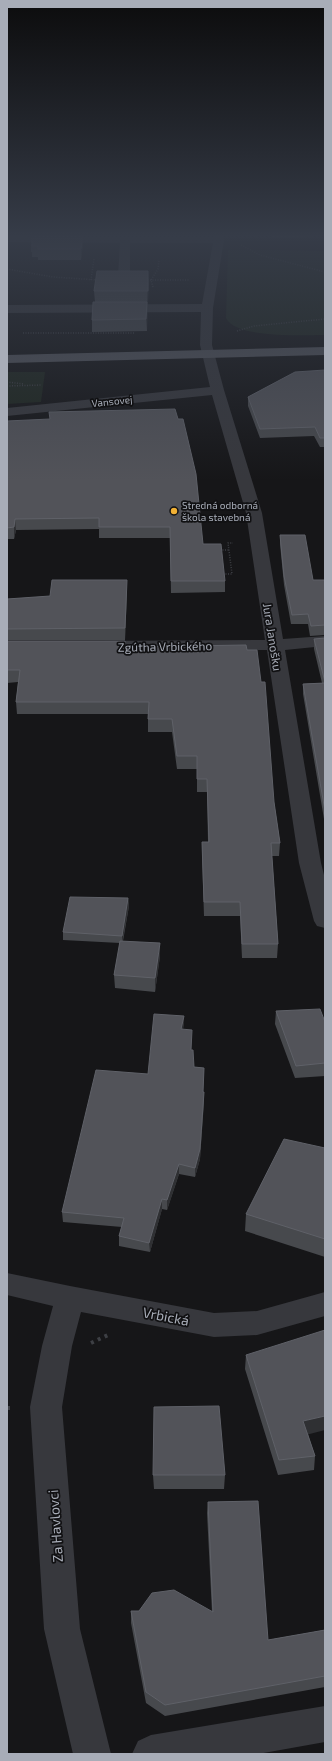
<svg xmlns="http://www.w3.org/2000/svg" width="332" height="1761" font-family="'Exo 2',sans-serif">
	<rect width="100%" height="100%" fill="#161618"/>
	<path fill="#1e261f" d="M228,250L325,251V335C304,335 236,339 226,318Z
		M7,372H45L41,402L7,404Z"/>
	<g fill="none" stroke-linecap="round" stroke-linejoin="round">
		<path stroke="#3d3f44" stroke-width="1.5" stroke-dasharray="1 1.5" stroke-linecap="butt" d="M241,245L260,255L325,272
			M7,269L53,277L98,280
			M91,280L94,259
			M145,280H190
			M153,287L151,280L158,269L159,260
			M237,331L254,326L325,319
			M23,333H134
			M7,382L24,384
			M7,386L42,385
			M199,518L230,517
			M220,550H229
			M223,574H232L228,543H233"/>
		<path stroke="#3d3f44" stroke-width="4" stroke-dasharray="3 4.5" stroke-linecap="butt" d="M91,1343L108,1335
			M7,1408H14"/>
		<path fill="#37383d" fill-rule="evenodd" d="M215,234H225L213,308L212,345L224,390L262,513L283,639L325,636V646L285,650L321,863L325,879V928L317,926L314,921L299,863L267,650L94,651L88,650L85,646L88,642L94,641L265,640L246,513L212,395L7,416V408L210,387L200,345L201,312L7,313V305L202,304L213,243H130V276L124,279L118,276L120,243L7,242V236L214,237Z
			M7,1273L70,1286L214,1313L257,1311L325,1292V1316L257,1335L214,1337L81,1312L72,1346L62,1407L80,1629L111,1754H73L44,1629L30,1407L42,1346L53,1306L7,1295Z
			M325,1706V1742L258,1754H132L138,1741L151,1735Z"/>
		<path fill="#53555c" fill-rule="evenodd" d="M325,347V355L7,363V355Z"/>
	</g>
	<path fill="#47494d" d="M33,234H84V235H83V244L81,260H38V257H32V252H31V241Z
		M265,234H325V236L277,238L265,235Z
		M148,271L147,331L92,332V320L95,302L94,291Z
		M325,370V447H320L314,436L260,438L248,406V397Z
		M7,421L203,544L225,581V592L171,593L170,538H99V529L16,530L14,539H7Z
		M280,535L313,580L325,582V635L310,636L308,624H291L284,585L280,544Z
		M127,592L125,640H7V599Z
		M325,638V825L303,694V684L322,683L314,649V639Z
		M7,641L125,647L274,802L280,843L279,856H272L278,944L277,958H242L240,916H204L202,855V842H208L207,792H197V769H177L172,732H148V714H17L16,702L18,682L7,683Z
		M128,898L129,906L123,941L160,956L155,992L115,988L114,975L120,943L63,940V932Z
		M276,1011L325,1022V1076L295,1078L275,1024Z
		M184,1016L183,1029L191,1050L194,1067L204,1068L203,1092H204V1102L200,1159L195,1177L179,1174L167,1210L162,1209L150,1252L119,1246V1236L122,1227L63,1222L62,1212Z
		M325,1148V1257L245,1231L246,1214Z
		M246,1355L308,1434L315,1456L314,1470L278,1475L245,1369Z
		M153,1475H225L224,1489H154Z
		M208,1502L268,1640L325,1630V1687L165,1716L146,1703L131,1623V1611L212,1612L207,1513Z"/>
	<path fill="#2f3033" d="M83,234V244L81,260V249Z
		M148,271L149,283L148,303Z
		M147,302V331L146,319Z
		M15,519L16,530L14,539V527Z
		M127,580V592L125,640V628Z
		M128,898L129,906L122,943V936Z
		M160,943V956L155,992V978Z
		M184,1016V1025L181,1039V1029Z
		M204,1092L200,1159L195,1177V1168Z
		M179,1164V1174L167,1210V1200Z
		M162,1199V1209L150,1252L149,1243Z
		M325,1416V1430L302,1436L303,1421Z"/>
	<path fill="#525359" stroke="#5f6168" d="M33,234H83L81,249H38V246H32L33,241H31Z
		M97,271H148V291H94Z
		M93,302H147L146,319L92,320Z
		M325,370V438H320L315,427L260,429L248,397L295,372Z
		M175,409L178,419H183L196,474L203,544H221L225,581H171L170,527H99V518L15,519L14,527L7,528V421L50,419L49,412Z
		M280,535H305L313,580H324L325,582V625L311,626L308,614L292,615L284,576Z
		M52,580H127L125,628L7,629V599L50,596Z
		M325,638V682L314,639Z
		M7,641H125V647L246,645L247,650H257L261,682H265L274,802L280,843H271L278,944H242L240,902H204L202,842H209L207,779H197V756H177L172,719H148L149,702H16L20,670H7Z
		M325,683V811L303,684Z
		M70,897L128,898L122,936L63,932Z
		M120,941L160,943L155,978L114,975Z
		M320,1009L325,1022V1063L296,1066L276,1011Z
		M154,1014L184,1016L181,1029L192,1030L191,1050H193L194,1067L204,1068L203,1092H204L200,1149L195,1168L179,1164L167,1200L162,1199L149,1243L119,1236L124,1218L62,1212L96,1070L148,1074Z
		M284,1139L325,1148V1239L246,1214Z
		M325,1330V1416L303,1421L315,1456L279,1460L246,1355Z
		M219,1406L225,1475H153L154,1407Z
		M258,1501L268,1640L325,1630V1676L165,1705L146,1692L131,1611H139L152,1593L174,1590L213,1612L208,1502Z"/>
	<linearGradient id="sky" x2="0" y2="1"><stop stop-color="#0c0c0d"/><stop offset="0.49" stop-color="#363c48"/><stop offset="1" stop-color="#363c48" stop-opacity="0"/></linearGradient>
	<rect width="332" height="481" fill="url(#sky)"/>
	<circle fill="#f2b134" stroke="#111113" stroke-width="1.5" cx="174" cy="511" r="4"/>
	<g text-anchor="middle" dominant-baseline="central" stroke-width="3.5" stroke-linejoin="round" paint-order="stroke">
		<g font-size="10" fill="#a8adb8" stroke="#111113">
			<text transform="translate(112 401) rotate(-6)">Vansovej</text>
		</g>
		<g font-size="10" fill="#a8adb8" stroke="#111113" text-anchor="start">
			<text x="182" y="505">Stredná odborná<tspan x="182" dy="12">škola stavebná</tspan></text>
		</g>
		<g font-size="12" fill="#a8adb8" stroke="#111113">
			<text transform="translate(273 637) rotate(81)">Jura Janošku</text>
			<text transform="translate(165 646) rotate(-1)">Zgútha Vrbického</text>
		</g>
		<g font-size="14" fill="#a8adb8" stroke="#111113">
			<text transform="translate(166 1316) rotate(11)">Vrbická</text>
			<text transform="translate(55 1526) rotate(-94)">Za Havlovci</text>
		</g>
	</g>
	<rect width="332" height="1761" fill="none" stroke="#a8adb8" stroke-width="16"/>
</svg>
